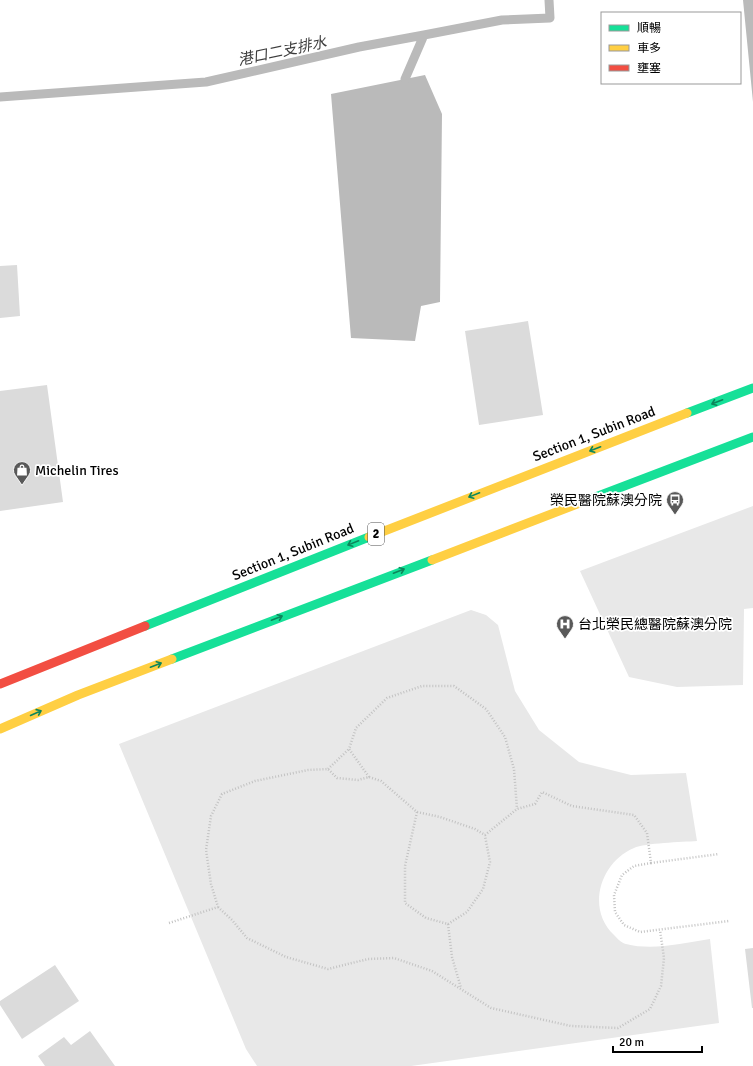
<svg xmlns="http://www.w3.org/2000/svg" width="753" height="1066" font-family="Signika,'Noto Sans TC',sans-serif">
	<rect width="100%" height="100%" fill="#fff"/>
	<path fill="#e8e8e8" d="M753,506V608L744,609L743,685L677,687L629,677L580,571Z
		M471,610L486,615L498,625L515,691L539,730L579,762L631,775L686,773L697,841C682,842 645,843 634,848C600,862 586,909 614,935C617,938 621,943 626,944C653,951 682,943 710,939L719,1023L411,1066H257L246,1049L119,744Z"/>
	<path fill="#bababa" d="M743,0H753V102Z
		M425,75L442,114L440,302L421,306L415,341L351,338L331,94Z"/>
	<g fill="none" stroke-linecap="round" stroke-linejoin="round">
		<path stroke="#bababa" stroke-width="9" d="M405,79L424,35
			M0,97L206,82L359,47L424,35L502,20L550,18L549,0"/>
	</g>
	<path fill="#dbdbdb" d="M17,265L20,316L0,318V266Z
		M528,321L543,415L479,425L465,331Z
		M47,385L63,502L0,511V391Z
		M753,948V1008H752L745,949Z
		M55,965L79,1001L22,1039L0,1005V1001Z
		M90,1031L115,1066H45L38,1056L64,1037L71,1045Z"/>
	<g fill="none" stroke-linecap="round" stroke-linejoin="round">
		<path stroke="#c2c2c2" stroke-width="2.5" stroke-dasharray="1 2" stroke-linecap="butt" d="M328,769L349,749
			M369,777L349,749L356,728L387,698L422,686H454L486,709L505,737L514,769L517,809
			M417,812L405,866V903L426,918L448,924L452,957L461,988
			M651,863L634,866L622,875L614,895L615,912L624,925L640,932L729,921
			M218,907L232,920L247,938L286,957L328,969L368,959L394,958L432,971L491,1008L571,1026L618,1028L650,1009L661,986L664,958L660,930
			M169,923L218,907L211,884L206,850L211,816L222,794L255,781L308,770L328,769L337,778L358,780L369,777L381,781L417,812L440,817L475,829L485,835L517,809L535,804L542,792L572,806L634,815L647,833L651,863L719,854
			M448,924L467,912L483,889L490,862L485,836"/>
		<path stroke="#16e098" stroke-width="9" d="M687,413L753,388
			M585,501L753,437
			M145,626L369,537
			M172,659L432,560"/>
		<path stroke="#ffcf43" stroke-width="9" d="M369,537L687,413
			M432,560L585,501
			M0,729L78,695L172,659"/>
		<path stroke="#f24e42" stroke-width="9" d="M0,684L145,626"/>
	</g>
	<defs><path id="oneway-shaft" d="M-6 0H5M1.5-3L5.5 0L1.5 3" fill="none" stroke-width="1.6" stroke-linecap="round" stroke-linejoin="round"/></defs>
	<g stroke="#0d865b">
		<use href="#oneway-shaft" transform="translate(717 402) rotate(159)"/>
		<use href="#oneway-shaft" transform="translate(595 449) rotate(159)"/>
		<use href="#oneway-shaft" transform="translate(474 495) rotate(158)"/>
		<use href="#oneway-shaft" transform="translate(353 543) rotate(158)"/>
		<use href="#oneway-shaft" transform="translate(399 571) rotate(-21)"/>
		<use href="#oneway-shaft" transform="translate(277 618) rotate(-21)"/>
		<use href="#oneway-shaft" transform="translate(156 665) rotate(-21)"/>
		<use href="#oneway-shaft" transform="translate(36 713) rotate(-24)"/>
	</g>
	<defs>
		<g id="shop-pin" transform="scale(0.9)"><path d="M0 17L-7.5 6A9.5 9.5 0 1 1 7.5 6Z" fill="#595959" stroke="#fff"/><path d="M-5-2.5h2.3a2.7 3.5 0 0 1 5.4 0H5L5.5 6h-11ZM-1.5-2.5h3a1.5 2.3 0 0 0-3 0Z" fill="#fff"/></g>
		<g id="bus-pin" transform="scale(0.9)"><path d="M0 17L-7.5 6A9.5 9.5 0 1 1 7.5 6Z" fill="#595959" stroke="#fff"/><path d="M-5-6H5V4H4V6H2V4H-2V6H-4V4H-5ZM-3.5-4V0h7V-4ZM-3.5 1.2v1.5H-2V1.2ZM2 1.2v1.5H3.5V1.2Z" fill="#fff"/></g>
		<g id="hospital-pin" transform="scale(0.9)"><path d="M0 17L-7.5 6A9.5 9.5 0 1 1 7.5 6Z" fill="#595959" stroke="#fff"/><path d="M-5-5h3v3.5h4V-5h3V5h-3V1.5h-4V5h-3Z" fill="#fff"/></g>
	</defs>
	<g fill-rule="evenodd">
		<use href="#shop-pin" x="22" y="470"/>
		<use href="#bus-pin" x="675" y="500"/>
		<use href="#hospital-pin" x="565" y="624"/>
	</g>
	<g text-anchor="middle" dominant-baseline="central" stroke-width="3.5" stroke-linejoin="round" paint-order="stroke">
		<rect fill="#fff" stroke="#4c4c4c" stroke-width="1" x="368" y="523" width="16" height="22" rx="3"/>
		<g font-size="13" font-weight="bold" fill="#000">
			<text x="376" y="534">2</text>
		</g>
		<g font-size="14" fill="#000" stroke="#fff">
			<text transform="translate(594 434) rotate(-21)">Section 1, Subin Road</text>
			<text transform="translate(293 552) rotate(-22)">Section 1, Subin Road</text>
		</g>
		<g font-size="14" fill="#000" stroke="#fff" text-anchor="start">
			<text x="35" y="470">Michelin Tires</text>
			<text x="662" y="500" text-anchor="end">榮民醫院蘇澳分院</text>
			<text x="578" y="624">台北榮民總醫院蘇澳分院</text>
		</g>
		<g font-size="15" font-style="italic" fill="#3d3d3d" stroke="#fff">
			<text transform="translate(282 51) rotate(-12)">港口二支排水</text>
		</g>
	</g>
	<rect x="601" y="12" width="140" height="72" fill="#ffffff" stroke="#999999"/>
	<rect x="609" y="25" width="20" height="6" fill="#16e098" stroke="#999999"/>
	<text x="637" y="32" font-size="12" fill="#000000">順暢</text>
	<rect x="609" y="45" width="20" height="6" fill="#ffcf43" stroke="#999999"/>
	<text x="637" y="52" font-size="12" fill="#000000">車多</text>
	<rect x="609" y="65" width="20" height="6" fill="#f24e42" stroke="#999999"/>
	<text x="637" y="72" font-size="12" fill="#000000">壅塞</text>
	<path d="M613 1046v6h89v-6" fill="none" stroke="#000000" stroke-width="2"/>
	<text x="619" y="1046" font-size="12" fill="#000000" stroke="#ffffff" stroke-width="3" paint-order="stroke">20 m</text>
</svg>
